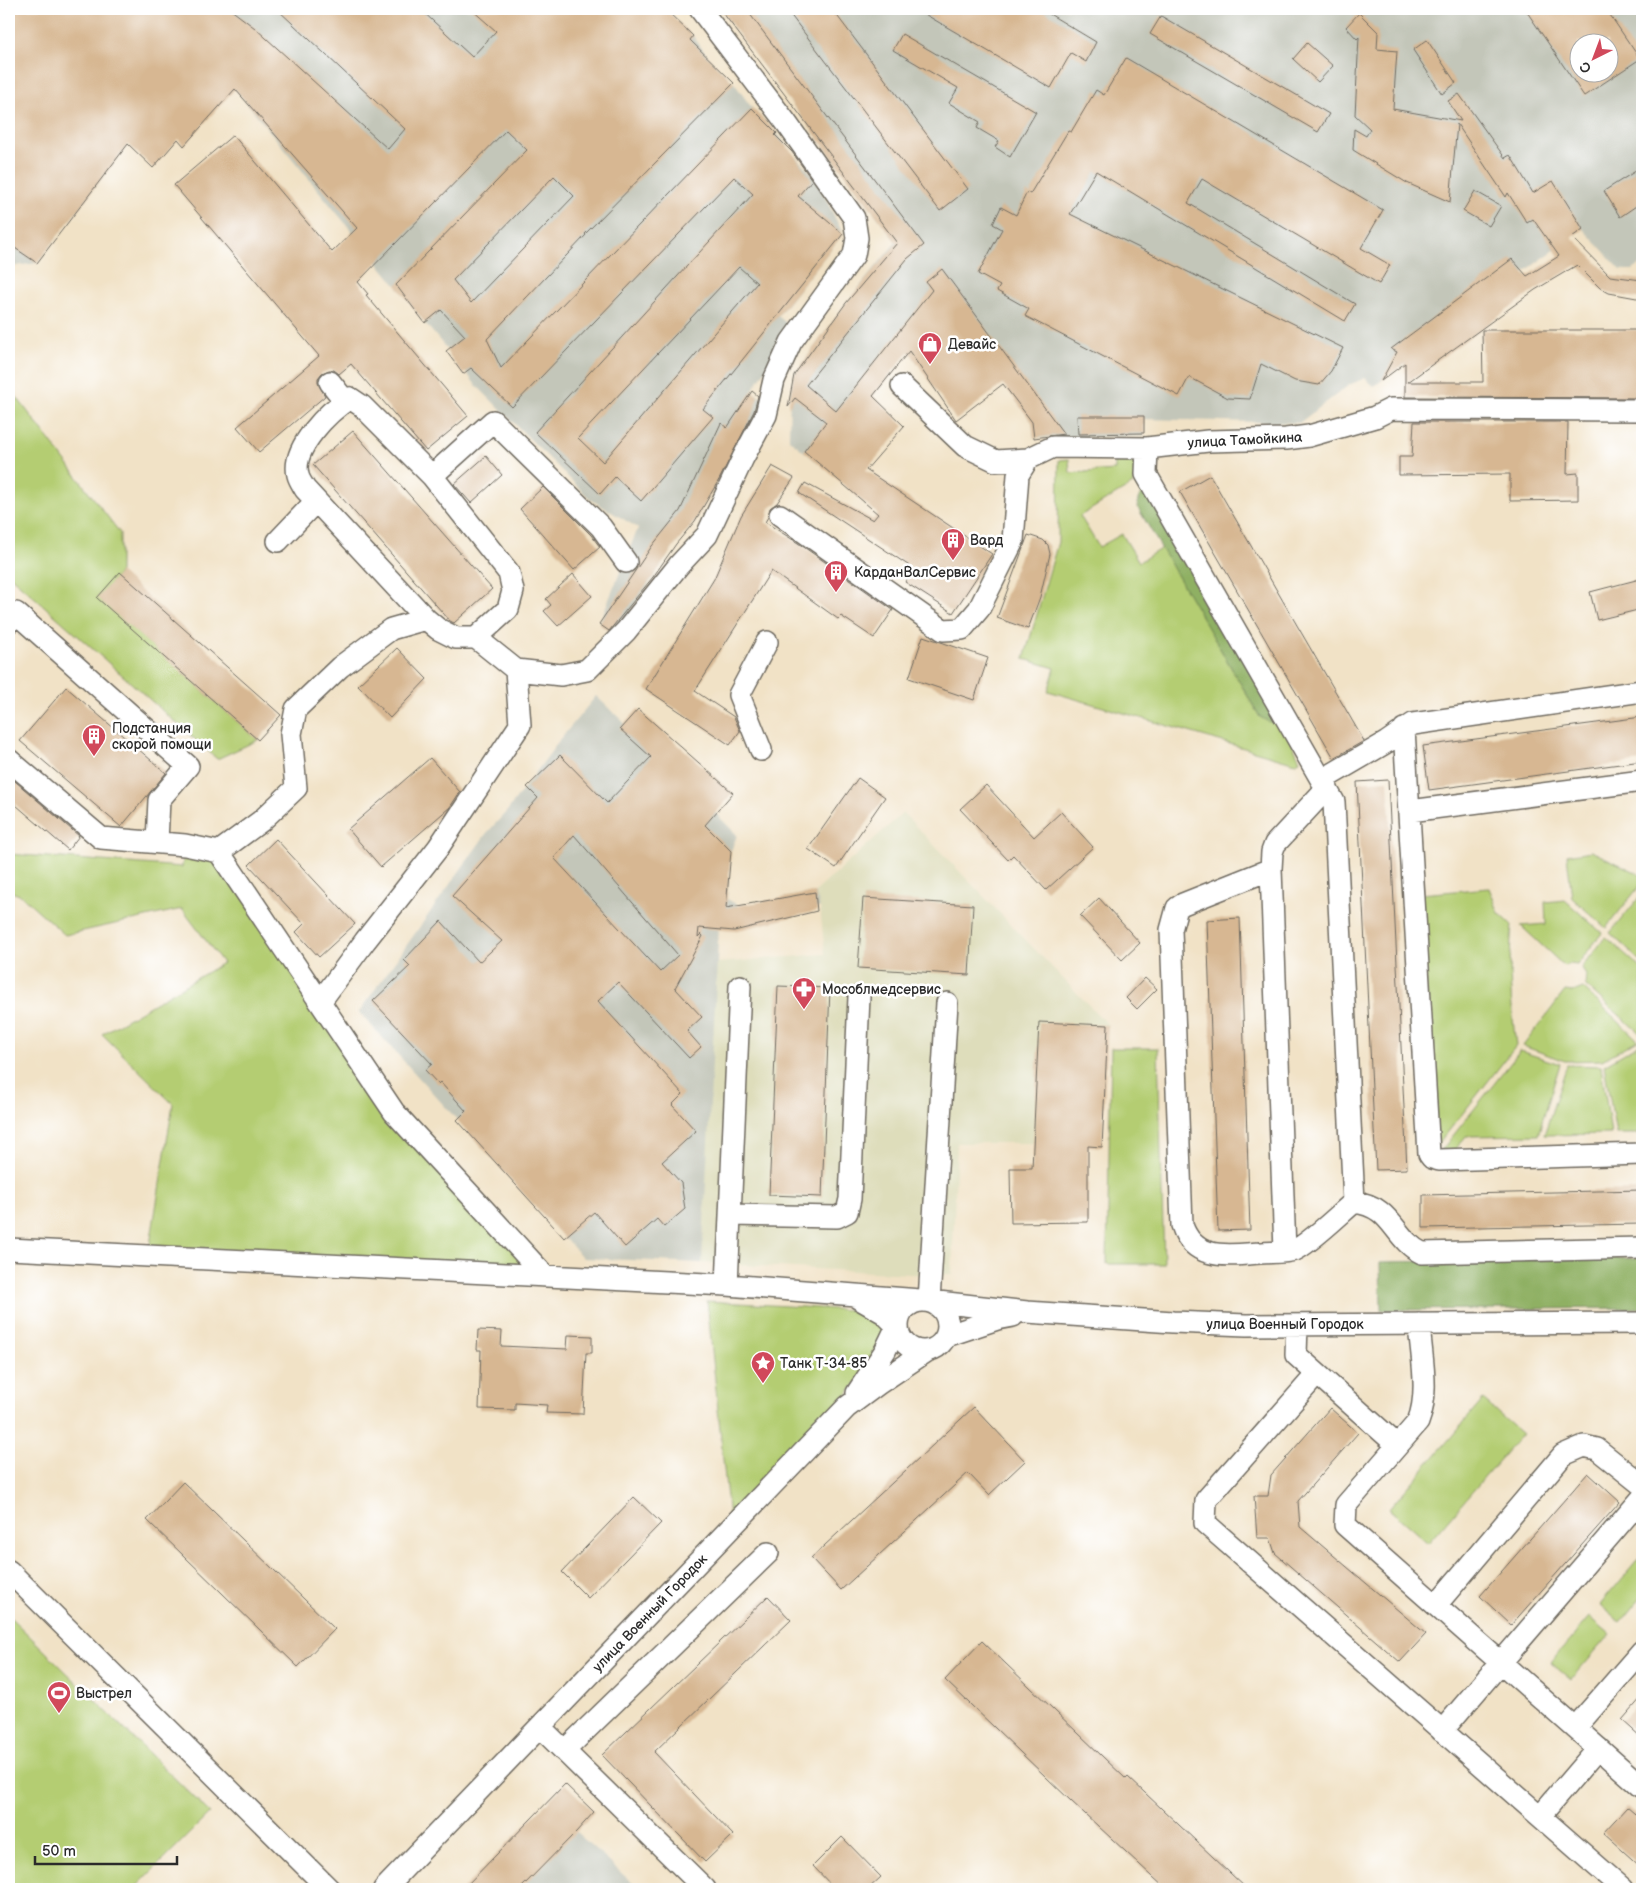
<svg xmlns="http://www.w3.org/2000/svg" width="1651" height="1898" font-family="'Balsamiq Sans',sans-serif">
	<rect width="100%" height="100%" fill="#fff"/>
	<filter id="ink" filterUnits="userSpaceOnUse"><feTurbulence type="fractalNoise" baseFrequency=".02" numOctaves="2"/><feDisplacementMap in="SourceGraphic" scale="10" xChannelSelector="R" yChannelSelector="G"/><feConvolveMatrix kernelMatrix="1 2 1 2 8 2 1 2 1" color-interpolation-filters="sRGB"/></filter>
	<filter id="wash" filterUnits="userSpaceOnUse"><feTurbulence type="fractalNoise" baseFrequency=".0096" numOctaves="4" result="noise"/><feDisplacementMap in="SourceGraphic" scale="20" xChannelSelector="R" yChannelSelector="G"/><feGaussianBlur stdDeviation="1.12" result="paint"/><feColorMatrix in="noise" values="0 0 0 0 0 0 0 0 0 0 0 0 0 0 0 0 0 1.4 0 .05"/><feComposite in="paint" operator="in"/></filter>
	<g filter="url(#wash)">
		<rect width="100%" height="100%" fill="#f1e2c6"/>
		<path fill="#deddbb" d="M903,813L1108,1025L1033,1143H957L952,1274L929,1275L702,1263L716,963L825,954L820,907L815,892Z"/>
		<path fill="#c3c6b9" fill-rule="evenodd" d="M9,9H665L693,36L709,58L734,83L752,108L777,133L791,152L815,177L843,234L778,316L792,328L752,391L765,401L695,521L676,544L614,635L599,624L638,528L590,499L475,384L466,372L425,323L396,285L235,89L189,65L37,263L9,267Z
			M720,9H1642V263L1633,270H1621L1583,229L1524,272L1527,276L1374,386L1365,378L1349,385L1299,423L1144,419V436L1034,438L1032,422L945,306L819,464L789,439L790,394L794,375L846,303L896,242ZM1578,42H1608V72H1578Z
			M596,696L653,750L737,835L731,851L727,899L739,906L815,892L820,907L745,928L719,922L702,1263L583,1258L359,1012L486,834L508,810L562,737Z
			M576,1832L639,1889H520Z"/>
		<path fill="#b4cd72" stroke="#707c4e" d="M9,387L120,533V572L98,598L258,740L217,759L9,575Z
			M1125,456L1135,464L1138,472L1133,484L1080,516L1099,547L1122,534L1139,562L1162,548L1260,717L1279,715L1300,760L1297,763L1292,762L1048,691L1055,668L1024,659L1058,542L1059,460L1069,459L1070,473L1115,470V457Z
			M185,845L219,852L394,1112L544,1275L148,1257L173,1104L102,1034L223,963L182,909L65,935L22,896L9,891V854L182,867Z
			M1591,851L1642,875V883L1606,928L1572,898L1567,855Z
			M1489,888L1499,913L1512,925C1508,966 1511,1005 1516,1046L1436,1147L1421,894Z
			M1642,894V963L1610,933Z
			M1565,900L1602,933L1577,965L1570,964L1564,966L1521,926L1546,924L1545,902Z
			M1606,937L1642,969V1035L1585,985L1586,975L1581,968Z
			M1583,988L1638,1040L1602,1060L1565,1061L1523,1046L1565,991L1573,992Z
			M1642,1043V1134H1616L1604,1065Z
			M1111,1048H1158L1164,1264H1107Z
			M1520,1051L1560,1064L1538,1135L1466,1136L1455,1150L1441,1151Z
			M1567,1065L1601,1066L1611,1134L1544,1135Z
			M707,1301L866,1311L878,1320L883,1334L879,1355L825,1421L729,1518Z
			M1483,1400L1522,1434L1428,1543L1389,1509Z
			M1642,1555V1596L1620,1622L1600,1605Z
			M9,1616L210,1813L134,1889H9Z
			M1590,1617L1610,1634L1571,1679L1551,1662Z"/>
		<path fill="#8fb064" stroke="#5d6e48" d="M1145,491L1279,715L1274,721L1269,722L1260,717L1138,508C1137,500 1138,496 1145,491Z
			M1642,1258V1308L1381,1310L1380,1262Z"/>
		<g id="blocks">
			<path fill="#d7b792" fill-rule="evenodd" d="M9,9H230L255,28L388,149L405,129L277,9H420L472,57L496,31L471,9H665L693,36L690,40L734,83L585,234L586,235L487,339L501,368L752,108L777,133L775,135L792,152L812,180L798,196L843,234L703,409L713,417L641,501L615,477L600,494L535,432L753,194L734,177L512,407L471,368L463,374L446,351L465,336L441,310L425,323L396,285L527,150L506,130L358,282L368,294L366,295L468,416L426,451L351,364L339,374L334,370H329L322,373L318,378V383L325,396L259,452L237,427L319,356L174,185L233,135L332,252L357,228L235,89L184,146L178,139L153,168L128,144L37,263L9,244ZM554,176L574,196L471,303L453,280ZM739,267L757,283L603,462L578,438Z
				M720,9H746L924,245L907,259L806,385L836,411L932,290L926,282L942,269L1064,434L1034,438L1032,422L1003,384L956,420L909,351L873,396L904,426L866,470L992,554L953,613L905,582L914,569L799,493L805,483L873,520L878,514L804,451L826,422L795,398L788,407L794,375L846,303L897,243Z
				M786,9H832L968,189L940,211Z
				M916,9H1041L1096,42L1086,62L1071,53L1051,88Z
				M1525,9H1606L1640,59L1584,96ZM1578,42H1608V72H1578Z
				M1359,13L1378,32L1377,49L1397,51L1393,109L1461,121L1448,101L1459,94L1505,158L1510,155L1533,193L1553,181L1583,229L1572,237L1610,276L1642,280V299L1609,293L1600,288L1577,265L1535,290L1408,382H1483L1482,330H1642V398L1405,397V363L1381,381L1397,352L1391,349L1512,259L1527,276L1559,256L1533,219L1527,223L1508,193L1506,197L1457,124L1450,202L1407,183L1353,150L1354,129L1366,136L1370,129L1355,115L1359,37L1357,39L1346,27Z
				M1161,16L1329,114L1318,132L1150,34Z
				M902,34L1036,112L1010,157L995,147L999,141L977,128L980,122L949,103L958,88L893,50Z
				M1427,40L1456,83L1442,94L1413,50Z
				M1307,43L1333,66L1318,82L1293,59Z
				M1126,58L1383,210L1361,248L1390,265L1379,284L1202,179L1188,203L1355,304L1345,321L1096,171L1070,214L1343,348L1331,371L1319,385L1295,381L1261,364L1250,399L1228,398L1189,377L1179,396L1025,316L1029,309L997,291L1000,286L978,274L1002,229L993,224L1001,207L1016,215L1027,192L1030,194L1068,131L1071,132L1096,90L1104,95Z
				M1642,167V202L1620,217L1604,191Z
				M1475,191L1501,206L1489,226L1463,211Z
				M752,391L758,396L754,411L720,478L695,521L676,544L653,577L609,631L599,624L652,546L680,511L721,423L727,428Z
				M1077,416H1144V433L1078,434Z
				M1414,422H1568L1567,474L1578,473V500L1510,501V474L1399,475V457H1412Z
				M353,431L492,589L454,623L450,621L313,465Z
				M486,456L502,475L471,503L454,484Z
				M772,466L794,478L777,503L770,508L768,517L765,522L798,543L893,610L874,638L841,616L838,619L771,571L695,691L734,717L740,731L730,745L646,689L714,579L741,516Z
				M1210,475L1364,741L1334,758L1180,492Z
				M543,487L591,535L600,547L574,570L520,509Z
				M1028,535L1043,540L1048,545L1050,554L1040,597L1028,629L997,618Z
				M120,572L281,715L258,740L97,598Z
				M573,574L592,596L558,626L544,611L551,605L546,599Z
				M1640,579L1642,589V609L1597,620L1590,592Z
				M923,636L988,658L974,700L909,678Z
				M397,648L427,679L390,718L358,685Z
				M66,687L166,773L121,827L20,741Z
				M638,709L733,793L705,825L731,851L726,908L815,892L817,911L734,931L699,928L698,937L701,934L703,936L675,988L702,1017L687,1031L701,1047L689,1058L618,982L598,1001L683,1094L672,1105L696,1131L662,1162L681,1183L685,1209L664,1227L657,1219L625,1247L594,1212L564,1238L457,1120L466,1111L440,1082L438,1084L425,1070L432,1064L373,1001L410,966L404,960L441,921L479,962L502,941L452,896L538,798L527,787L560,755L607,803L651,757L620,729ZM574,835L678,955L660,972L554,858Z
				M1642,717V761L1429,790L1423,746Z
				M430,758L460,792L450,807L381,867L348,829Z
				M9,776L79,836L68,850L9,799Z
				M858,778L885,797L836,868L808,849Z
				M1388,780L1407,1169L1376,1170L1357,782Z
				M986,785L1034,837L1061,812L1093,847L1046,890L1013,855L1008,860L960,809Z
				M276,839L355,924L319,957L296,932L304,924L249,865Z
				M863,898L973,905L969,975L858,968Z
				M1099,898L1140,943L1122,960L1080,916Z
				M1240,918L1250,1230L1218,1231L1207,920Z
				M1145,978L1157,989L1137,1009L1126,998Z
				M778,986L830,988L822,1197L769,1195Z
				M1039,1022L1108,1025L1102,1147L1088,1146V1222L1011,1223L1010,1168H1032Z
				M1642,1190V1224L1423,1228V1195Z
				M478,1330L502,1331L501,1346L567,1349L568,1335L592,1336V1353H586L583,1414L546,1413L547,1405L515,1403V1410L479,1409L481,1350H477Z
				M974,1407L1025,1461L989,1495L968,1473L841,1590L811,1558Z
				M1330,1408L1358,1433L1298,1501L1300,1527L1426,1634L1400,1662L1275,1553L1270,1538H1257L1254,1496H1268L1271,1475Z
				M1588,1473L1620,1502L1511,1625L1480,1596Z
				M183,1482L335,1629L298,1667L147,1520Z
				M634,1497L661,1523L588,1598L562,1572Z
				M768,1596L791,1620L654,1752L733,1835L705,1862L602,1755Z
				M982,1641L1126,1779L1128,1777L1247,1889H1166L1071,1801L945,1680Z
				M1642,1697V1738L1622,1720Z
				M565,1784L594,1812L576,1832L520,1889H463Z
				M1627,1807L1642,1820V1868L1603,1833Z
				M842,1837L881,1877L868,1889H835L813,1866Z"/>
		</g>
	</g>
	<g filter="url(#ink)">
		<use href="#blocks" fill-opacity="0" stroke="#706b61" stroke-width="1"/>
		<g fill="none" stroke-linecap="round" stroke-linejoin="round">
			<g stroke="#706b61" stroke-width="24">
				<path id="minor" d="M330,382L345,401
					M902,386L965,446L996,461L1028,459
					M1147,448L1146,474L1334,802L1354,1202
					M432,476L362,406L350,398C329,411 291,448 298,475C299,480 303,485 305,489L426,619L438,629L456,638H476L516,670L561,675L587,670L626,631L679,565L707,535L743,458L766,415L774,380L791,342L854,255L857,238L854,218L785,121L700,9
					M780,515L943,630L962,629L979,609L1013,541L1018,475L1028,459L1053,447L1147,448L1208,441L1286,439L1309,436L1375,417L1391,409L1642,410
					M278,541L316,501
					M426,619L391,629L340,667L296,709L291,734L296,788L261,821L219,852L394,1112L544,1275
					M9,622L16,613L188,766L159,800L157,842
					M476,638L508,609L513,591L509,573L432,476L493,421L601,527L626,562
					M1404,729L1429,1154L1432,1158L1439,1160L1642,1154
					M761,750L739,695L767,642
					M9,760L101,838L185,845L219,852
					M1322,780L1387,742L1413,724L1642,691
					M1410,811L1642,781
					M1271,869L1183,904L1177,908L1171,930L1182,1225C1194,1262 1229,1255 1260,1253C1271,1252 1284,1253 1295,1250C1309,1244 1341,1213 1354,1202C1393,1206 1393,1239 1422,1253L1642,1248
					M320,1002L365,941L438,848L520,725L516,670
					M947,1003L929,1301L1027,1312L1173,1322L1246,1325L1642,1323
					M730,1215L837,1217L847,1212L850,1199L859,997
					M9,1249L727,1285L920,1300
					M1285,1251L1271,869L1272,852L1275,844L1327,788
					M727,1285L740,986
					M898 1326a25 25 0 1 1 50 0a25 25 0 1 1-50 0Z
					M1419,1324C1421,1356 1430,1392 1418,1422L1346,1505L1345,1525L1642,1787
					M1297,1325L1296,1355L1397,1445
					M946,1336L997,1319L1013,1316
					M1317,1374L1206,1500L1205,1523L1623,1889
					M857,1393L885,1351L897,1326L884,1313L858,1298
					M9,1571L329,1889
					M1436,1605L1563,1455L1584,1446L1597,1449L1642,1485
					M540,1727L705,1889
					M1575,1728L1642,1651
					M1442,1731L1642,1498
					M564,1751L768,1553
					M1540,1816L1598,1748
					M384,1889L847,1407L878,1384L927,1351"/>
			</g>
			<use href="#minor" stroke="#fff" stroke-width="21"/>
		</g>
	</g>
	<defs>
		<g id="shop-pin" transform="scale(1.25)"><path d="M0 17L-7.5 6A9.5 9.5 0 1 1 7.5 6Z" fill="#d1495b" stroke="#fff"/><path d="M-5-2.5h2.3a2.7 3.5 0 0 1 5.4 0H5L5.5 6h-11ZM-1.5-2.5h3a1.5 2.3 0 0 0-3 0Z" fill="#fff"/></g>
		<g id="building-pin" transform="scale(1.25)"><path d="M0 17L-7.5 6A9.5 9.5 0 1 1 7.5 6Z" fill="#d1495b" stroke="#fff"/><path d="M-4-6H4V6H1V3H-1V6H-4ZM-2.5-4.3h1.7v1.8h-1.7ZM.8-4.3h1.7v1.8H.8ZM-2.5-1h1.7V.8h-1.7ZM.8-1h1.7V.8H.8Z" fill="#fff"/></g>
		<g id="pharmacy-pin" transform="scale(1.25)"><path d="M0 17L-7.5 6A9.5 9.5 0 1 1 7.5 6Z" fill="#d1495b" stroke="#fff"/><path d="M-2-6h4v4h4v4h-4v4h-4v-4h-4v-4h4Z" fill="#fff"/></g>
		<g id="sight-pin" transform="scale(1.25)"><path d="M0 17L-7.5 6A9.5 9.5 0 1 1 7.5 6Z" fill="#d1495b" stroke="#fff"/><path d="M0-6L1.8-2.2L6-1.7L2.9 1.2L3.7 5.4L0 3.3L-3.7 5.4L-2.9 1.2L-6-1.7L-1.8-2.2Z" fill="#fff"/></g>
		<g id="stadium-pin" transform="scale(1.25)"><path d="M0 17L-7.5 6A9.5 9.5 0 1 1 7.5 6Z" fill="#d1495b" stroke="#fff"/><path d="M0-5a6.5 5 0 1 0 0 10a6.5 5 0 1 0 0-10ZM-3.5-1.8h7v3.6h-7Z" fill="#fff"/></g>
	</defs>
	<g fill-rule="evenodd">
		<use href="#shop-pin" x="930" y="344"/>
		<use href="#building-pin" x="953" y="540"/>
		<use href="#building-pin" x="836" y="572"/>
		<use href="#building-pin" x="94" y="736"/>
		<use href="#pharmacy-pin" x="804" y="989"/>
		<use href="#sight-pin" x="763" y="1363"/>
		<use href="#stadium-pin" x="59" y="1693"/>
	</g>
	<g text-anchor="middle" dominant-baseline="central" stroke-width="5" stroke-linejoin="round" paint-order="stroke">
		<g font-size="14" fill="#2b2b2b" stroke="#fff" text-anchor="start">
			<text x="948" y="344">Девайс</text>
			<text x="970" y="540">Вард</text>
			<text x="854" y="572">КарданВалСервис</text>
			<text x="112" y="728">Подстанция<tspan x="112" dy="16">скорой помощи</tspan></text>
			<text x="822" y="989">Мособлмедсервис</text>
			<text x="780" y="1363">Танк Т-34-85</text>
			<text x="76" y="1693">Выстрел</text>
		</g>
		<g font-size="14" fill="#2b2b2b" stroke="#fff">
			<text transform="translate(1245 440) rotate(-3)">улица Тамойкина</text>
			<text x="1285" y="1324">улица Военный Городок</text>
			<text transform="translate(650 1613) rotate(-46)">улица Военный Городок</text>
		</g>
	</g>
	<rect width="1651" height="1898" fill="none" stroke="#fff" stroke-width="30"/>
	<g transform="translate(1594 58) rotate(222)"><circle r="24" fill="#ffffff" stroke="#aaaaaa"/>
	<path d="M0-4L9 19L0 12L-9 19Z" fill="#d1495b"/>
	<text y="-8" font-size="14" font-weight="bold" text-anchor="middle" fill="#2b2b2b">С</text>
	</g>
	<path d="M35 1856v8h142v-8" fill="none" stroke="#2b2b2b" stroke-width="2.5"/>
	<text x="42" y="1856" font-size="15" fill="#2b2b2b" stroke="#ffffff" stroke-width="4" paint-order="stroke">50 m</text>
</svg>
